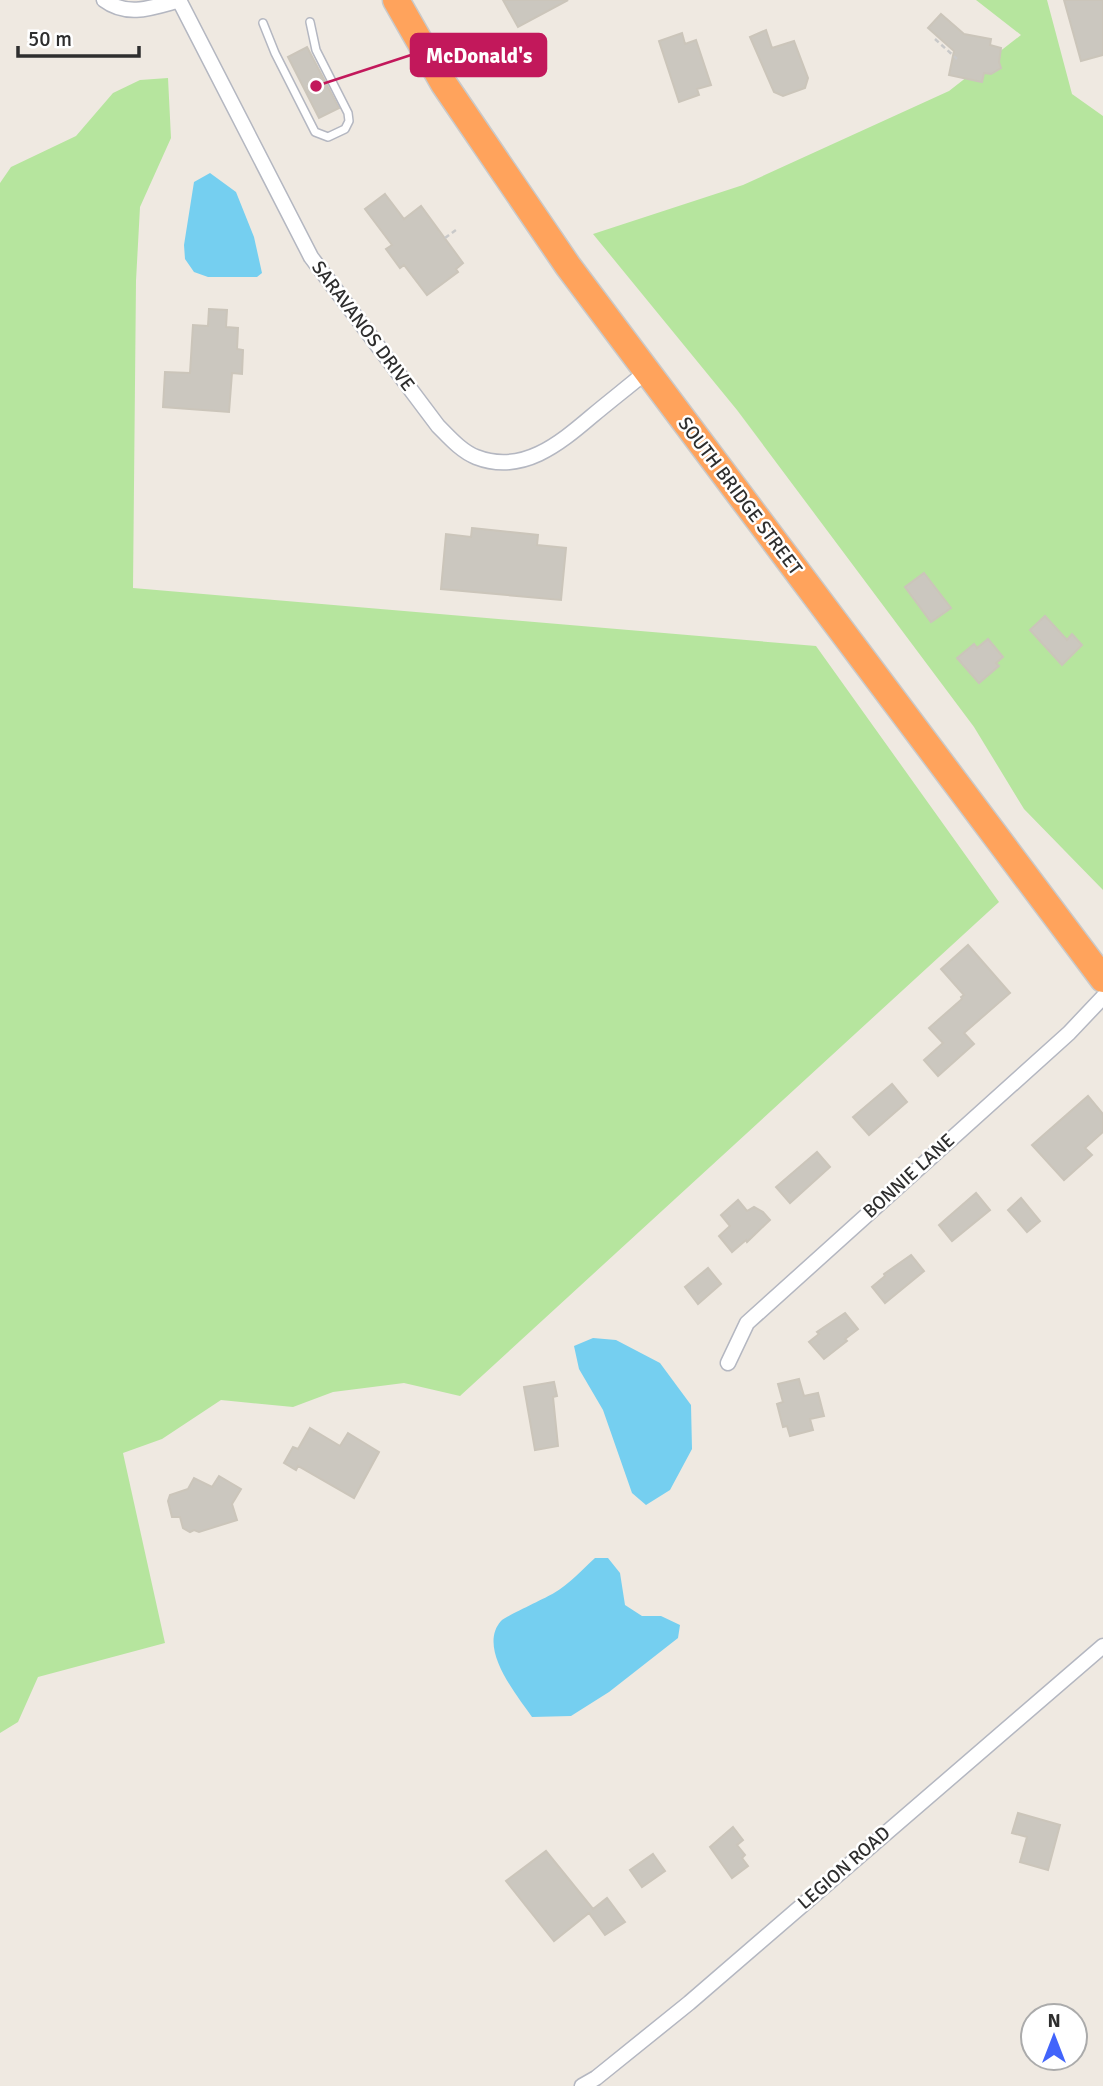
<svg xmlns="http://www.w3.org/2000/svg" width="1103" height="2086" font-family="Signika,sans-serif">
	<rect width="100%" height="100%" fill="#efe9e1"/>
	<path fill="#b6e59e" d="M976,0H1047L1072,94L1103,116V890L1024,809L974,727L737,410L593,234L743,185L949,91L1021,35Z
		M168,78L171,138L140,207L136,281L133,588L816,646L999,902L460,1396L404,1383L333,1392L293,1407L221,1400L162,1439L123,1453L165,1643L38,1677L18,1722L0,1733V183L11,167L76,136L113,93L140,80Z"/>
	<path fill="#75cff0" d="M210,173L236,192L254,237L262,273L257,277H208L194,272L185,259L184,245L194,182Z
		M593,1338L616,1340L660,1363L691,1405L692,1449L670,1490L646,1505L632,1493L603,1410L579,1369L574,1346Z
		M595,1558H608L620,1573L625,1605L642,1616H661L680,1625L678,1638L609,1692L571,1716L532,1717C517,1695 477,1648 501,1621C506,1616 544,1599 554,1593C569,1584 582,1570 595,1558Z"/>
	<path fill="#cbc7bf" stroke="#cbc5ba" stroke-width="2" d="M503,0H568L518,27Z
		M1064,0H1103V55L1081,61Z
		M941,14L964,34L991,39L990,45L1001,48L999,62L1001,68L991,74L984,73L982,82L949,75L954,51L928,28Z
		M766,30L772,48L794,41L808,78L805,88L783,96L774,92L750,37Z
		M682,33L685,44L696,40L711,85L697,89L699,95L679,102L659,41Z
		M307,47L339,108L319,118L288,57Z
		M385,194L404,219L421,206L463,263L456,269L458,272L427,295L404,265L400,268L386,249L392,245L365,209Z
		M209,309L227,310L226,327L238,328L237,349L243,350L242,374L232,373L229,412L163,407L165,372L190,373L193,325L208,326Z
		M472,528L538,535L537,545L566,548L561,600L441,589L446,534L471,537Z
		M924,573L951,608L931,622L905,587Z
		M1045,616L1067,640L1072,634L1082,645L1062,665L1030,630Z
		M988,639L1003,657L996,663L999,666L979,683L957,658L974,644L977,648Z
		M968,945L1010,993L964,1033L974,1044L938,1076L924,1060L943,1043L929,1028L962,999L961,997L964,995L941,969Z
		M892,1084L907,1102L869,1135L853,1117Z
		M1088,1096L1103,1114V1132L1085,1148L1092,1155L1064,1180L1032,1145Z
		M817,1152L830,1167L790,1203L776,1187Z
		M976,1193L990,1210L952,1241L939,1225Z
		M1021,1198L1040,1221L1027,1232L1008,1210Z
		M738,1200L747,1211L754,1207L763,1212L770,1220L747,1242L746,1240L732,1252L719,1236L730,1226L721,1215Z
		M911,1255L924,1271L885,1303L872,1287L885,1276L884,1274Z
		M708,1268L721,1284L698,1304L685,1287Z
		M845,1313L858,1329L845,1339L847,1341L824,1359L809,1342L819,1334L817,1332Z
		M799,1379L804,1396L818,1393L824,1416L810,1419L813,1430L790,1436L787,1426L783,1427L777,1404L783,1402L778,1384Z
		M554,1382L557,1396L553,1397L558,1446L535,1450L524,1387Z
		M310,1428L340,1446L348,1433L379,1452L354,1498L298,1466L296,1470L284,1463L293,1447L298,1449Z
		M219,1476L241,1489L232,1504L237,1520L199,1532L194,1530L190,1532L183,1528L180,1517H172L168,1501L170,1495L188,1489L194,1478L212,1487Z
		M1018,1813L1060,1825L1048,1870L1020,1862L1027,1837L1012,1833Z
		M733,1827L743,1840L737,1845L745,1855L742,1858L748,1866L732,1878L710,1847Z
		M546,1851L593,1909L607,1898L625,1922L605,1935L589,1913L554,1941L506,1881Z
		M653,1854L665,1871L642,1887L630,1870Z"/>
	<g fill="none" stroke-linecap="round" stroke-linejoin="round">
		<g stroke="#b4b7c1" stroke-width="10">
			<path id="lane" d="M263,23L275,53L315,132L328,137L345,129L349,121L348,113L316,50L310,22"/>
		</g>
		<g stroke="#b4b7c1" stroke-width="17">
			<path id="street" d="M104,0C128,18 154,7 180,0
				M179,0L311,257L438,426C449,437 461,451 476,457C522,475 559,444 592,416C610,401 628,387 646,372
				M728,1363L747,1323L1069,1033L1103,997
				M582,2086L596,2078L689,2003L1103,1646"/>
		</g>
		<g stroke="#c9c9c9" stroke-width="29">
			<path id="highway" d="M396,0L444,84L568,266L1103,979"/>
		</g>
		<path stroke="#c9c9c9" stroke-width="2.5" stroke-dasharray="5 3.5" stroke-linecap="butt" d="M935,39L957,59
			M445,238L456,230"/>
		<use href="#lane" stroke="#fff" stroke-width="7"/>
		<use href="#street" stroke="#fff" stroke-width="14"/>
		<use href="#highway" stroke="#ffa35c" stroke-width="26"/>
	</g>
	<g text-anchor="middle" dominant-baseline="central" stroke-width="5" stroke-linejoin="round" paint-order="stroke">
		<g font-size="19" fill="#2e2e2e" stroke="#fff">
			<text transform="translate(363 326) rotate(53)">SARAVANOS DRIVE</text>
			<text transform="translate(740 496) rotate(53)">SOUTH BRIDGE STREET</text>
			<text transform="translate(909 1176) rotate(-42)">BONNIE LANE</text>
			<text transform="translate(844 1868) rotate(-41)">LEGION ROAD</text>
		</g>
	</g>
	<path fill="none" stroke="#c2185b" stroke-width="2.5" d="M316 86L411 55"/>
	<circle fill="#c2185b" stroke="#fff" stroke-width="2.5" cx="316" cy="86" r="7"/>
	<rect fill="#c2185b" stroke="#c2185b" stroke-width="2.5" x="411" y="34" width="135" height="42" rx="7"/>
	<g font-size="21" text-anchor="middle" font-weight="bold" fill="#fff">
		<text x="479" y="63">McDonald's</text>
	</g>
	<g transform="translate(1054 2037)"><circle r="33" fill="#ffffff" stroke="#ababab" stroke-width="2"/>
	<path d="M0-5L12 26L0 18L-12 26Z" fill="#4264fb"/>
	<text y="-10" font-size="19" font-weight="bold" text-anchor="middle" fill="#2e2e2e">N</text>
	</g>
	<path d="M18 46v10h121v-10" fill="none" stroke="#2e2e2e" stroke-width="3.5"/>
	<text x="28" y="46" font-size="21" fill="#2e2e2e" stroke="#ffffff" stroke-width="5" paint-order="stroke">50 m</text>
</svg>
